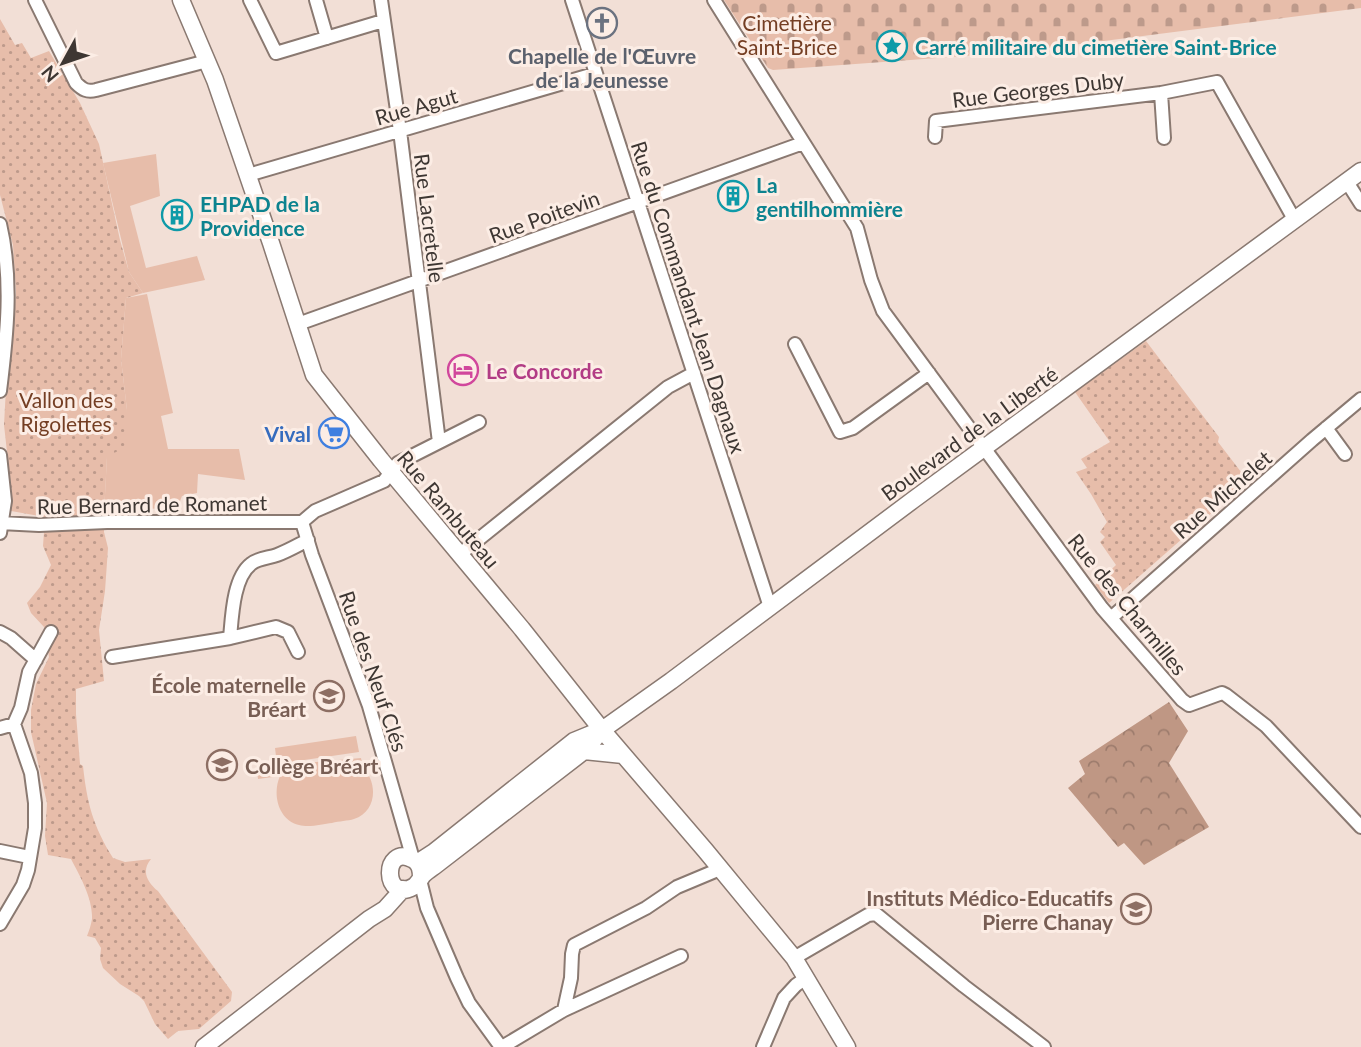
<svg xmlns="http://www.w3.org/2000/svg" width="1361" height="1047" font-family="Lato,sans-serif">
	<defs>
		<pattern id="forest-crowns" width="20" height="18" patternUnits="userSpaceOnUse" patternTransform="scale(1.75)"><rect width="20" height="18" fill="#bf9784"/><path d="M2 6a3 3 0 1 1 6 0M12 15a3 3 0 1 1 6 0" fill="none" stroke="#9d7c6d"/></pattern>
		<pattern id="cemetery-stones" width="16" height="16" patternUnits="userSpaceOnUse" patternTransform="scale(1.75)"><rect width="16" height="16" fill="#e7bdaa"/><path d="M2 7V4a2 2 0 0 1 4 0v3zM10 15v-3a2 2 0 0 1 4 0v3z" fill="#bd9a8b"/></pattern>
		<pattern id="park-dots" width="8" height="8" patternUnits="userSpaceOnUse" patternTransform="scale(1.75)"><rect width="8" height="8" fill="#e7bdaa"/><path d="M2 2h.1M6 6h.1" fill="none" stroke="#bd9a8b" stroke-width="1.8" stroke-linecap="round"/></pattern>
	</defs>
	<rect width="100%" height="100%" fill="#f2dfd6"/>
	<path fill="#e7bdaa" d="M156,154L160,196L130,206L146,268L197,256L205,280L143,293L129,272L103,163Z
		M147,294L173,413L161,416L168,449H239L245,480L198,474L197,493L182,496L178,506L104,514L107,456L127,410L121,359L126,298Z
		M356,736L359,752L277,764L275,748Z
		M361,758L362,763L360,765C364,769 368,773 370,778C377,794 372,813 354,819C348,821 339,821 332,823C323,824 309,828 299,825C278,820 272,794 280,776L258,779L257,771L305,763Z"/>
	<path fill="url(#forest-crowns)" d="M1169,702L1188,731L1169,763L1209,827L1144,865L1124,843L1118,847L1068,788L1085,774L1079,761Z"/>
	<path fill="url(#cemetery-stones)" d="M724,0H1361V8L1049,48L979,55L773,70L768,68Z"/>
	<path fill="url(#park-dots)" d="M0,19L15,45L22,43L31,58L49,51L80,103L99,144L120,240L129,272L143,293L126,298L121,359L127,410L125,447L107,457L104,514V532L108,548L105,591L99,630L104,681L76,689V714L80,764L83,766C87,803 93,826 113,858L125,862L151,859C141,871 147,882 158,891L232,992L231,1001L199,1029L178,1031L168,1039L155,1024L144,1001L139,996L120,984L103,968L100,959L101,948L95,938L87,936C89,931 91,925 92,919C93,899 80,876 71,859L48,855L45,836L47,803L31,732V710L36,684L49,657L44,627L31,613L27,603L40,587L51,565L43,546L45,517L11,511V488L4,425L6,388L12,342L16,292L13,245L0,195Z
		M1146,341L1219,437L1218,442L1248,481L1109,603L1095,585L1116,565L1100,542L1105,537L1100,532L1107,522L1091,494L1076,472L1087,468L1081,459L1110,442L1075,392Z"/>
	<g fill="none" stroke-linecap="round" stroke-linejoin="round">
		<g stroke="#8a7971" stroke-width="16">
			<path id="street" d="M35,0L76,83C83,90 87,92 96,90L207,61
				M250,0L276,53L383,21
				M316,0L327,38
				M381,0L400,131L439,442
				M572,0L770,607
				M714,0L857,228L871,280L883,311L1102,608L1182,700L1189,705L1222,693L1226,695L1266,726L1361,827
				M1161,93L1164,138
				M935,137L936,121L1161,93L1217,82L1294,219
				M248,175L594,74
				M1347,182L1361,204
				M0,224C13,279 7,335 0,391
				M298,324L803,143
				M795,344L840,432L853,428L929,373
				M1326,428L1345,454
				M0,455L5,501L0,533
				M302,522L312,555L369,706L413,859
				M302,522L315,511L384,481L398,463L479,422
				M0,523L39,525L107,522H302
				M459,555L668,387L694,373
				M1111,618L1312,440L1361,399
				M0,632L11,638L36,660
				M230,638C232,617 233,578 251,564C258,558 269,558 277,555C288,551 298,545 308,540
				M112,657L230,638L276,627L288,632L298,652
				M0,728L14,724
				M0,851L29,857
				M420,880L427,908L457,978L469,1003L501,1047
				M0,924L23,885L28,870L35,828V803L31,773L14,724L21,708L29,672L51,632
				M794,958L868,915L876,914L964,986L1044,1047
				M564,1010L681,956
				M502,1047L564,1010L571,978L572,954L574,945L646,908L677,887L720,869
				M763,1047L784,998L796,985L806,978"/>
		</g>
		<g stroke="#8a7971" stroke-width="19">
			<path id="secondary" d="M181,0L215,80L271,243L314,375L381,460L522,629L602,730L705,850L794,958L847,1047
				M584,751L623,755
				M417,863L434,852L574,741L596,732
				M421,877C421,870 420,862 412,859C382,844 383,903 413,887C418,884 420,879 423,875C427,871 432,868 436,865L584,751L602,730L671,681L913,500L1361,171
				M204,1047L369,919L385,909L403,889"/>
		</g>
		<use href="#street" stroke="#fff" stroke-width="12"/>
		<use href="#secondary" stroke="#fff" stroke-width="16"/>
	</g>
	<defs>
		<g id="church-ring" transform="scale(1.575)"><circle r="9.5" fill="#fcede5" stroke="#6b7280" stroke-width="1.5"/><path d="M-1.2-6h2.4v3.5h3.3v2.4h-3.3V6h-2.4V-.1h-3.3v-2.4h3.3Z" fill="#6b7280"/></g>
		<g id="sight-ring" transform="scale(1.575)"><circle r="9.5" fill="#fcede5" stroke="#0f9aa8" stroke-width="1.5"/><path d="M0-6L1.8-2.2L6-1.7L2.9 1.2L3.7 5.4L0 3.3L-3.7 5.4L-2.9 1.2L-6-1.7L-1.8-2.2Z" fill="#0f9aa8"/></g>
		<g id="building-ring" transform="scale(1.575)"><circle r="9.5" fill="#fcede5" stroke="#0f9aa8" stroke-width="1.5"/><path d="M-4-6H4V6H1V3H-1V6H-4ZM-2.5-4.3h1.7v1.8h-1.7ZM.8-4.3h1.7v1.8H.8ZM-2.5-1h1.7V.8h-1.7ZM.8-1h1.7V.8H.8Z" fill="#0f9aa8"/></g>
		<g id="hotel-ring" transform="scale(1.575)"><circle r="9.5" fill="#fcede5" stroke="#d1479c" stroke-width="1.5"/><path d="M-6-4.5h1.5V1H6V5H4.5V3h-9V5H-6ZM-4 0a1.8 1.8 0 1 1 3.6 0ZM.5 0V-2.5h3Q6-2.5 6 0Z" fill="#d1479c"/></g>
		<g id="supermarket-ring" transform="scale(1.575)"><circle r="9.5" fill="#fcede5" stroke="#3f7fe0" stroke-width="1.5"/><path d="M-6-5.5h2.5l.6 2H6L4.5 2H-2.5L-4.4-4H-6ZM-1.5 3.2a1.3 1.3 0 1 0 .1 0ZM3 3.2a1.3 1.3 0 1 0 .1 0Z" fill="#3f7fe0"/></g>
		<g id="school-ring" transform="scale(1.575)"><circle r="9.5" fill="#fcede5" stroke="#8d6e63" stroke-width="1.5"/><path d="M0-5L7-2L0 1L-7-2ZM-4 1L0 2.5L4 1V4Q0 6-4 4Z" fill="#8d6e63"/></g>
	</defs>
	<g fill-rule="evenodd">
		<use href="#church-ring" x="602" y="23"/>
		<use href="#sight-ring" x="892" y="46"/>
		<use href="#building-ring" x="733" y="196"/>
		<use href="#building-ring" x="177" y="215"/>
		<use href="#hotel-ring" x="463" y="370"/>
		<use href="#supermarket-ring" x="334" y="433"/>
		<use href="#school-ring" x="329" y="696"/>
		<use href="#school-ring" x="222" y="765"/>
		<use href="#school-ring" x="1136" y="909"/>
	</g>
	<g text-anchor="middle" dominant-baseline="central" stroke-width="6" stroke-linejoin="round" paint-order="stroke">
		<g font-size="21" fill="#743e23" stroke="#fcede5">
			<text x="787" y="22">Cimetière<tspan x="787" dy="24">Saint-Brice</tspan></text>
			<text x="66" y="399">Vallon des<tspan x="66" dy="24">Rigolettes</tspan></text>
		</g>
		<g font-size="21" font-weight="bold" fill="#0d838f" stroke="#fcede5" text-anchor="start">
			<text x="915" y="46">Carré militaire du cimetière Saint-Brice</text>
			<text x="756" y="184">La<tspan x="756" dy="24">gentilhommière</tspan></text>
			<text x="200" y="203">EHPAD de la<tspan x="200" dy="24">Providence</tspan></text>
		</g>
		<g font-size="21" font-weight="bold" fill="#5b616d" stroke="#fcede5">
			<text x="602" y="55">Chapelle de l'Œuvre<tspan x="602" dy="24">de la Jeunesse</tspan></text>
		</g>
		<g font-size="21" fill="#3e3733" stroke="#fcede5">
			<text transform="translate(1038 89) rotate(-7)">Rue Georges Duby</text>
			<text transform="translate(416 106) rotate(-16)">Rue Agut</text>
			<text transform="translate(544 216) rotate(-20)">Rue Poitevin</text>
			<text transform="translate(430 218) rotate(83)">Rue Lacretelle</text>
			<text transform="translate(689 297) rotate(72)">Rue du Commandant Jean Dagnaux</text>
			<text transform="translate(969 433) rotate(-36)">Boulevard de la Liberté</text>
			<text transform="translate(1222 494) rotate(-41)">Rue Michelet</text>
			<text transform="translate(152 504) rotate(-1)">Rue Bernard de Romanet</text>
			<text transform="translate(449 509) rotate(50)">Rue Rambuteau</text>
			<text transform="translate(1128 604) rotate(51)">Rue des Charmilles</text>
			<text transform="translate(374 671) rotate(71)">Rue des Neuf Clés</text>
		</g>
		<g font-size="21" font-weight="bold" fill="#b23c85" stroke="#fcede5" text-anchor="start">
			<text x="486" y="370">Le Concorde</text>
		</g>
		<g font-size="21" font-weight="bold" fill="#366cbe" stroke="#fcede5" text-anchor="end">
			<text x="311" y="433">Vival</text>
		</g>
		<g font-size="21" font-weight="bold" fill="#785e54" stroke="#fcede5" text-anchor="end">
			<text x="306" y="684">École maternelle<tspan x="306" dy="24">Bréart</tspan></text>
			<text x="245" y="765" text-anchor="start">Collège Bréart</text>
			<text x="1113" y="897">Instituts Médico-Educatifs<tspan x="1113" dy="24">Pierre Chanay</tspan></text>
		</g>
	</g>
	<g transform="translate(63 63) rotate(230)" stroke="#fcede5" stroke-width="5" paint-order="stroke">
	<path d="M0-5L12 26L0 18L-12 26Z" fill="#3e3733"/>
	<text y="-10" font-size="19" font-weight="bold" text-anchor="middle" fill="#3e3733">N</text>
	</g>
</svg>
